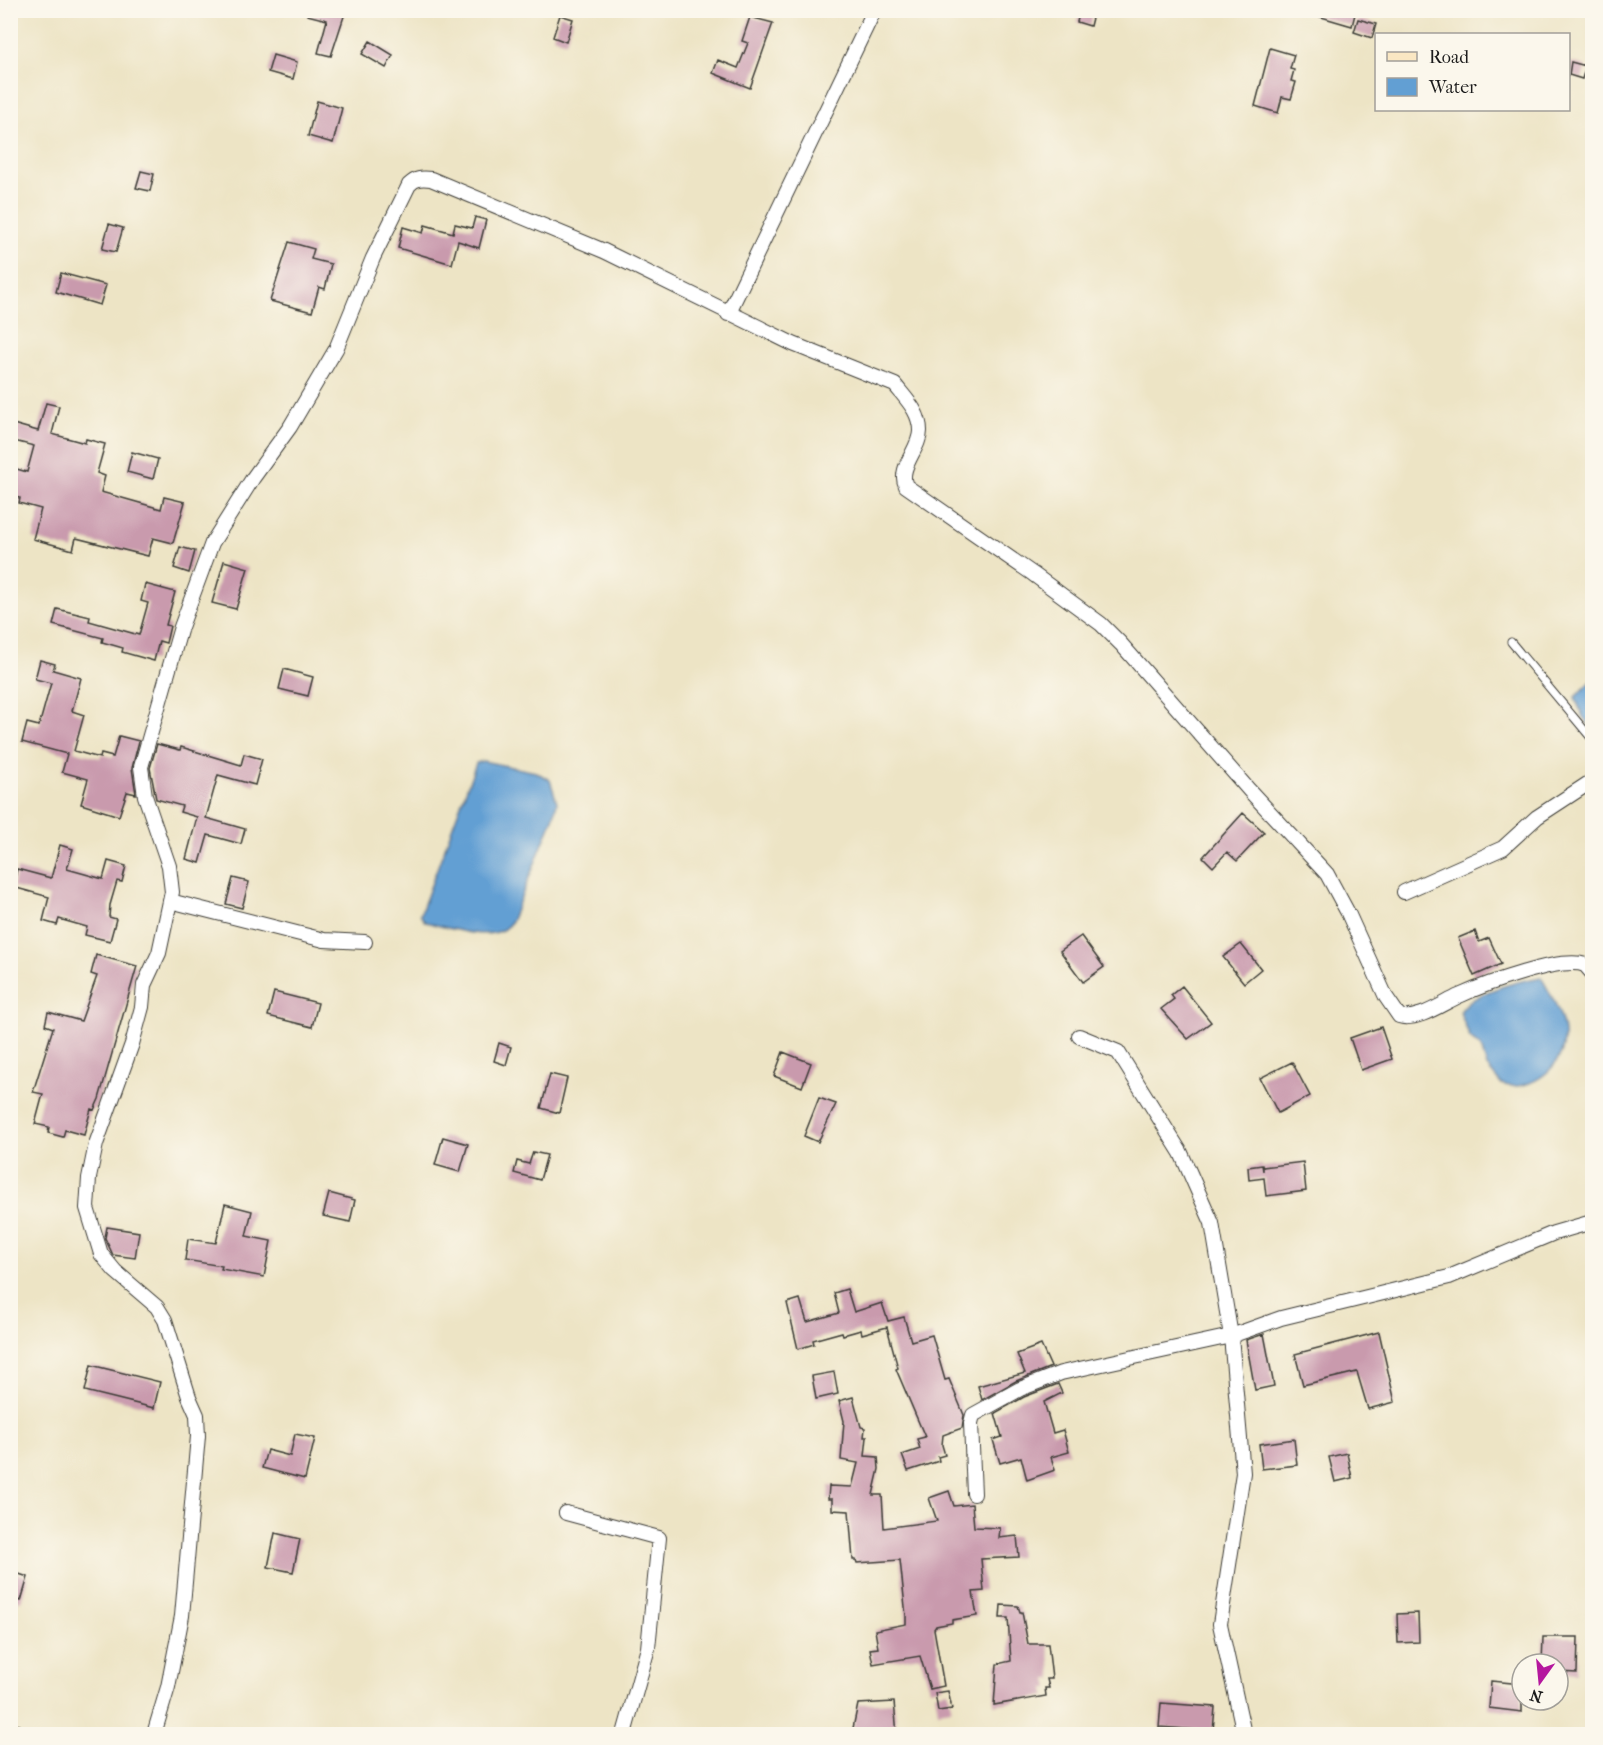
<svg xmlns="http://www.w3.org/2000/svg" width="1603" height="1745" font-family="'IM FELL French Canon',serif">
	<rect width="100%" height="100%" fill="#fbf7ec"/>
	<filter id="ink" filterUnits="userSpaceOnUse"><feTurbulence type="fractalNoise" baseFrequency=".0167" numOctaves="2"/><feDisplacementMap in="SourceGraphic" scale="12" xChannelSelector="R" yChannelSelector="G"/><feConvolveMatrix kernelMatrix="1 2 1 2 8 2 1 2 1" color-interpolation-filters="sRGB"/></filter>
	<filter id="wash" filterUnits="userSpaceOnUse"><feTurbulence type="fractalNoise" baseFrequency=".008" numOctaves="4" result="noise"/><feDisplacementMap in="SourceGraphic" scale="24" xChannelSelector="R" yChannelSelector="G"/><feGaussianBlur stdDeviation="1.35" result="paint"/><feColorMatrix in="noise" values="0 0 0 0 0 0 0 0 0 0 0 0 0 0 0 0 0 1.4 0 .05"/><feComposite in="paint" operator="in"/></filter>
	<g filter="url(#wash)">
		<rect width="100%" height="100%" fill="#ede4c5"/>
		<path fill="#629fd3" stroke="#3f5e78" stroke-width="1.5" d="M1592,681V728L1583,717L1575,697Z
			M483,761L536,772L550,780L557,802L554,816L511,922C495,946 448,927 425,922L420,915L476,763Z
			M1541,977C1550,993 1563,1015 1564,1033C1567,1065 1531,1094 1501,1084L1487,1067L1481,1047L1470,1038L1460,1012C1472,992 1519,981 1541,977Z"/>
		<g id="blocks">
			<path fill="#c99aad" d="M308,10H346L331,56L318,53L327,20L307,15Z
				M1080,10H1094L1090,26L1077,22Z
				M1312,10H1356L1352,26L1311,14Z
				M560,15L573,19L566,42L553,37Z
				M750,17L773,23L750,88L713,73L718,60L738,68L748,43L742,41Z
				M1358,19L1376,24L1372,38L1354,32Z
				M370,41L393,55L386,68L362,54Z
				M1270,48L1294,55L1290,69L1294,70L1291,81L1296,82L1291,99L1282,97L1278,113L1255,106Z
				M273,55L297,62L293,79L268,72Z
				M1571,62L1586,66L1582,79L1569,75Z
				M317,101L342,108L333,143L308,136Z
				M141,171L154,174L150,191L136,188Z
				M475,217L486,220L479,248L458,241L452,264L398,248L403,227L423,233L425,225L453,233L455,224L472,228Z
				M109,224L123,228L116,252L102,249Z
				M289,242L314,249L311,259L331,264L325,289L319,287L312,312L270,301Z
				M61,273L106,285L100,305L56,292Z
				M46,403L59,406L52,434L85,443L86,439L105,444L97,473L105,476L101,492L161,509L164,497L185,502L173,543L153,538L148,556L76,538L73,550L33,539L41,509L19,503L20,498L10,496V467L27,472L34,446L10,440V433L13,424L38,431Z
				M132,452L158,459L153,479L127,472Z
				M180,547L195,551L189,573L174,568Z
				M224,561L248,568L236,609L212,603Z
				M145,584L175,592L166,625L170,626L166,643L159,641L154,661L122,652L123,648L102,642L103,638L53,625L57,609L90,617L89,621L139,635L148,603L141,601Z
				M40,660L55,664L53,670L81,678L72,711L84,715L74,751L100,758L101,754L113,757L119,736L139,741L132,768L136,794L127,792L119,816L81,804L88,779L62,772L67,754L22,742L27,723L39,726L51,683L35,679Z
				M284,669L313,677L308,696L279,689Z
				M157,744L180,750L181,747L241,765L244,754L262,759L255,785L218,775L206,818L245,829L241,844L208,835L200,863L186,859L197,817L180,812L182,806L156,799L150,768Z
				M1243,813L1264,832L1237,861L1227,852L1213,867L1203,857Z
				M60,845L73,849L67,869L103,879L108,861L126,866L122,882L117,881L110,905L109,917L116,919L110,941L85,935L87,927L59,919L57,925L43,921L49,897L13,887L17,869L51,878Z
				M233,878L249,882L242,908L226,904Z
				M1475,931L1479,942L1489,938L1501,964L1474,976L1458,938Z
				M1081,936L1104,967L1083,982L1060,951Z
				M1241,944L1261,969L1244,983L1223,957Z
				M96,955L137,966L99,1099L94,1110L91,1109L84,1135L65,1130L63,1137L48,1133L49,1127L35,1124L43,1094L33,1092L53,1028L45,1025L48,1012L81,1021L97,976L91,974Z
				M1182,986L1211,1022L1188,1039L1161,1009L1174,999L1171,995Z
				M274,992L318,1003L312,1027L268,1016Z
				M1381,1027L1392,1059L1361,1070L1350,1038Z
				M499,1043L511,1047L506,1065L494,1061Z
				M783,1052L811,1063L802,1087L774,1076Z
				M1292,1062L1310,1096L1278,1113L1260,1078Z
				M550,1074L567,1078L559,1113L541,1108Z
				M819,1098L836,1104L818,1142L804,1136Z
				M443,1137L468,1144L460,1172L435,1165Z
				M533,1152L547,1155L540,1180L514,1173L517,1161L529,1164Z
				M1303,1162L1306,1191L1266,1196L1264,1178L1249,1180L1248,1167L1262,1165L1263,1171V1167Z
				M329,1193L355,1200L350,1222L323,1216Z
				M225,1204L252,1211L246,1236L271,1241L264,1277L221,1269L222,1266L185,1260L188,1239L216,1243Z
				M107,1227L139,1232L135,1258L113,1255L105,1238Z
				M847,1289L854,1312L882,1303L888,1321L904,1317L911,1341L932,1335L945,1380L949,1379L964,1415L962,1428L943,1435L942,1445L945,1455L938,1457L939,1461L908,1471L902,1455L920,1449L917,1439L925,1437L896,1369L898,1368L887,1327L862,1334L861,1330L843,1335L842,1332L813,1340L814,1344L798,1349L787,1303L800,1299L807,1322L839,1313L834,1293Z
				M1379,1332L1395,1402L1368,1409L1357,1372L1303,1385L1295,1354Z
				M1264,1334L1274,1386L1255,1390L1246,1340Z
				M1041,1345L1051,1367L1016,1381L982,1400L978,1386L1025,1373L1017,1354Z
				M91,1365L160,1382L154,1408L85,1391Z
				M834,1372L838,1394L816,1399L812,1376Z
				M1058,1384L1062,1393L1044,1402L1053,1433L1063,1430L1069,1452L1051,1457L1055,1470L1027,1480L1021,1457L1000,1463L993,1440L1002,1437L995,1413L1024,1397Z
				M853,1397L861,1427L865,1428L864,1437H867L865,1456L878,1457L879,1469L873,1495H882L884,1528L937,1521L929,1498L949,1491L954,1506L972,1504L974,1527L1000,1528L999,1538L1017,1536L1019,1557L981,1559L984,1591L973,1592L977,1616L952,1620V1623L936,1626L934,1629L944,1686L930,1689L920,1656L873,1664L870,1649L878,1648L875,1630L906,1624V1616L900,1560L857,1563L856,1560H853L849,1511L832,1510V1499H828L829,1486L852,1487L858,1463L841,1460L844,1421L839,1401Z
				M295,1434L315,1438L305,1479L262,1468L267,1450L290,1456Z
				M1294,1439L1297,1465L1262,1469L1259,1444Z
				M1347,1453L1352,1478L1335,1482L1329,1457Z
				M275,1533L300,1539L293,1572L268,1567Z
				M10,1571L28,1577L21,1601L10,1598Z
				M1001,1605L1018,1606L1020,1612H1022L1028,1644H1048L1052,1679H1047L1049,1688H1045L1046,1696L994,1705L997,1664L1011,1661L1008,1618H1000Z
				M1418,1613L1419,1642L1398,1643L1397,1614Z
				M1543,1637H1578L1577,1673L1558,1672V1664H1542Z
				M1491,1681L1522,1684V1712L1489,1708Z
				M948,1691L952,1709L938,1711L935,1693Z
				M894,1702L897,1734L852,1733L858,1704Z
				M1161,1703L1215,1707L1213,1731L1159,1727Z"/>
		</g>
	</g>
	<g filter="url(#ink)">
		<use href="#blocks" fill-opacity="0" stroke="#3b3a35" stroke-width="1.5"/>
		<g fill="none" stroke-linecap="round" stroke-linejoin="round">
			<g stroke="#3b3a35" stroke-width="9">
				<path id="service" d="M1511,642L1592,739"/>
			</g>
			<g stroke="#3b3a35" stroke-width="16">
				<path id="minor" d="M728,314L873,13
					M1404,892L1503,848L1537,817L1592,781
					M170,901L324,940L365,942
					M1079,1036L1118,1052L1181,1153L1212,1223L1231,1336L1243,1473L1220,1624L1244,1734
					M974,1494L971,1423L973,1415L1020,1389L1061,1373L1231,1336L1281,1318L1449,1277L1554,1233L1592,1222
					M566,1513L659,1538L648,1648L624,1734
					M154,1734L168,1687L182,1616L198,1436L197,1415L189,1397L165,1320L157,1307L115,1271L101,1254L87,1208L89,1178L96,1144L132,1044L142,1007L144,985L159,953L172,892L169,866L145,796L141,767L181,627L212,543L253,478L290,427L336,349L373,258L409,185C416,178 421,178 431,179L604,251L793,344L895,385C906,399 920,412 920,431C920,449 897,468 906,486L1033,574L1101,624L1121,644L1249,790L1327,874L1348,913L1386,997L1399,1016C1417,1022 1443,1003 1459,996C1485,984 1561,956 1585,965L1592,973"/>
			</g>
			<g stroke="#3b3a35" stroke-width="20">
				<path id="secondary" d="M10,1733L17,1734"/>
			</g>
			<use href="#service" stroke="#fff" stroke-width="7"/>
			<use href="#minor" stroke="#fff" stroke-width="14"/>
			<use href="#secondary" stroke="#fae7c3" stroke-width="18"/>
		</g>
	</g>
	<rect width="1603" height="1745" fill="none" stroke="#fbf7ec" stroke-width="36"/>
	<rect x="1375" y="33" width="195" height="78" fill="#fbf7ec" stroke="#a29f99" stroke-width="1.5"/>
	<rect x="1387" y="52" width="30" height="9" fill="#fae7c3" stroke="#a29f99" stroke-width="1.5"/>
	<text x="1429" y="63" font-size="18" fill="#1c1c1c">Road</text>
	<rect x="1387" y="78" width="30" height="18" fill="#629fd3" stroke="#a29f99" stroke-width="1.5"/>
	<text x="1429" y="93" font-size="18" fill="#1c1c1c">Water</text>
	<g transform="translate(1540 1682) rotate(195)"><circle r="28" fill="#fbf7ec" stroke="#a29f99" stroke-width="1.5"/>
	<path d="M0-4.5L10 22L0 15L-10 22Z" fill="#b5179e"/>
	<text y="-9" font-size="16" font-weight="bold" text-anchor="middle" fill="#1c1c1c">N</text>
	</g>
</svg>
